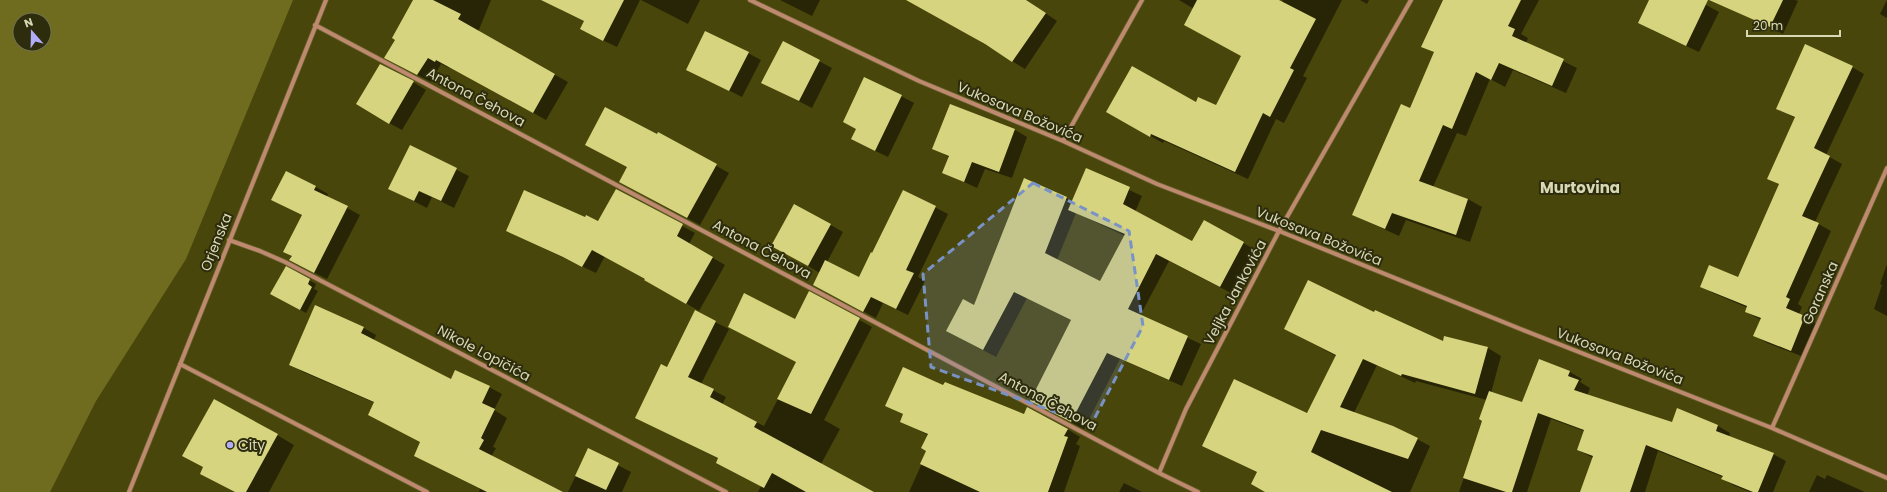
<svg xmlns="http://www.w3.org/2000/svg" width="1887" height="492" font-family="Poppins,sans-serif">
	<rect width="100%" height="100%" fill="#49460b"/>
	<path fill="#706c1f" fill-rule="evenodd" d="M0,0H293L186,259L96,401L50,492H0ZM20,20H44V44H20Z"/>
	<path fill="#0007" fill-rule="evenodd" d="M414,0H491L478,32L568,82L546,120L450,66L449,68L441,64L431,82L398,65L396,40Z
		M550,0H640L617,47L594,36L584,21L561,10Z
		M641,0H700L688,24Z
		M780,0H820L812,16Z
		M913,0H1026L1057,21L1025,69Z
		M1179,0H1277L1281,3L1283,0H1342L1303,76L1307,78L1284,123L1276,119L1248,179L1164,141L1163,143L1107,112L1197,103L1216,106L1242,56L1194,9Z
		M1360,0H1369L1367,4Z
		M1444,0H1539L1521,34L1528,38L1526,43L1577,68L1566,93L1513,70L1505,87L1490,79L1466,136L1457,133L1433,187L1468,199L1482,207L1470,242L1406,220L1399,236L1353,215L1410,109L1435,53L1423,46Z
		M1651,0H1697L1719,12L1699,52L1652,30Z
		M1740,0H1795L1798,1L1783,34L1735,11Z
		M1887,0V18L1880,14Z
		M783,42L832,68L812,108L775,89Z
		M748,53L761,60L742,97L700,76Z
		M1852,67L1864,74L1826,155L1842,164L1815,222L1831,231L1798,304L1802,307L1799,314L1817,324L1804,357L1767,343L1755,336L1761,320L1746,312L1748,308L1713,293L1701,286L1738,278L1780,185L1768,178L1795,118L1777,108Z
		M413,82L426,90L402,130L389,123Z
		M901,96L914,103L888,157L865,146Z
		M950,106L1015,130L1027,137L1012,178L985,169L977,188L943,172L949,157L933,148Z
		M658,133L729,173L700,225L633,189L628,167Z
		M410,147L469,176L454,208L432,197L427,208L390,189Z
		M1087,170L1142,196L1135,212L1193,242L1204,222L1256,250L1233,294L1169,261L1140,316L1201,344L1182,386L1120,359L1084,429L1044,408L1072,321L1027,298L996,357L960,338L974,306L1066,198L1073,201ZM1076,213L1125,236L1101,282L1057,260Z
		M286,173L316,187L328,194L327,197L360,215L327,279L303,267L293,256L303,216L272,200Z
		M616,190L695,233L689,244L725,265L699,311L605,256L596,273L507,231L586,218L599,222Z
		M903,191L948,214L918,277L925,281L908,315L883,303L876,318L826,292L820,273L784,252L795,205L843,232L827,262L859,278L873,254Z
		M1887,264V316L1874,309L1882,285L1880,284Z
		M286,268L316,284L314,289L318,291L306,313L272,294Z
		M810,293L872,327L824,420L840,429L821,464L871,492H758L761,486L719,459L637,418L668,368L695,312L729,329L701,384L726,397L722,405L764,426L797,362L729,327L796,320Z
		M1374,313L1443,343L1488,348L1501,356L1491,393L1523,404L1570,372L1582,379L1580,382L1590,388L1587,396L1672,423L1678,410L1718,426L1730,433L1729,437L1773,454L1786,461L1773,492H1750L1735,486L1722,479L1723,477L1658,451L1645,492H1581L1593,458L1578,450L1584,431L1551,419L1527,492H1459L1483,421L1487,400L1416,381L1415,383L1377,365L1354,413L1417,439L1430,446L1410,492H1266L1258,473L1204,446L1307,414L1336,356L1285,329Z
		M364,328L376,335L374,340L452,380L489,387L502,394L494,410L507,418L493,447L496,448L491,457L561,492H479L480,489L415,456L421,442L369,415L375,403L303,372L290,364Z
		M944,386L1067,429L1080,437L1076,444L1080,446L1064,492H909L928,450V435L901,421L904,415L887,406Z
		M277,435L294,445L269,492H235L201,474Z
		M588,450L631,472L622,492H568Z
		M1817,475L1825,479L1827,475L1865,492H1809Z
		M1124,483L1142,492H1119Z"/>
	<path fill="#d7d47f" d="M413,0H433L461,14L458,19L555,74L533,113L436,60L435,62L428,58L417,75L384,58L395,40L392,38Z
		M541,0H624L603,41L580,29L584,21Z
		M906,0H1026L1046,13L1012,62L985,44Z
		M1197,0H1279L1316,19L1290,68L1294,70L1270,117L1263,113L1235,172L1151,134L1150,137L1106,112L1132,66L1196,102L1198,97L1216,105L1241,56L1184,25Z
		M1443,0H1521L1508,26L1515,29L1512,36L1564,59L1552,86L1499,63L1491,80L1476,72L1452,129L1443,125L1419,181L1468,199L1456,235L1392,213L1385,229L1352,215L1401,104L1410,108L1434,52L1421,47Z
		M1649,0H1708L1686,46L1638,23Z
		M1709,0H1783L1770,27Z
		M705,31L749,52L729,91L686,70Z
		M783,41L820,60L799,101L761,83Z
		M1805,44L1853,66L1814,148L1830,156L1802,216L1819,223L1786,297L1790,299L1786,308L1805,316L1791,351L1753,336L1761,318L1745,312L1747,306L1700,287L1709,265L1738,277L1779,184L1767,179L1795,117L1776,109Z
		M380,64L414,81L389,124L356,104Z
		M864,77L902,95L875,151L851,139L856,129L843,122Z
		M950,104L1015,129L999,172L972,162L964,182L942,173L949,156L932,149Z
		M605,107L657,134L658,132L717,164L687,218L619,182L627,167L585,145Z
		M410,145L457,168L441,201L419,191L414,201L388,189Z
		M1086,168L1130,187L1123,204L1192,241L1204,220L1244,242L1220,287L1156,254L1128,309L1188,336L1169,380L1107,353L1071,422L1030,401L1071,320L1014,292L983,350L946,331L963,299L974,305L1024,178L1067,197L1045,253L1100,281L1125,234L1068,210Z
		M286,171L316,186L314,190L348,206L314,273L289,260L292,256L283,252L302,215L271,200Z
		M616,189L683,224L677,236L713,257L686,304L644,280L645,279L592,250L582,267L563,257L506,231L524,190L585,217L586,215L598,221Z
		M903,190L936,206L906,270L914,273L896,309L871,297L863,312L813,285L825,260L859,277L871,252L872,253Z
		M794,204L831,224L808,266L771,246Z
		M286,266L310,279L308,284L312,287L300,310L270,294Z
		M1308,280L1374,312L1375,310L1443,341L1444,336L1488,347L1475,394L1402,374L1401,376L1363,359L1340,407L1393,426L1418,438L1408,459L1321,430L1311,452L1392,492H1265L1251,484L1257,472L1202,446L1234,379L1307,413L1336,355L1284,329Z
		M809,291L860,318L811,414L777,399L796,362L728,327L744,293L795,319Z
		M315,305L364,327L361,333L451,379L455,370L490,386L482,403L495,409L481,438L484,440L479,449L563,492H487L414,456L420,442L368,415L374,402L289,365Z
		M695,310L716,321L688,377L714,389L710,397L757,422L754,427L874,492H806L772,473L764,488L716,463L718,458L635,418L661,364L667,367Z
		M1539,359L1570,371L1568,376L1579,380L1574,390L1672,422L1677,408L1718,425L1716,431L1774,453L1758,492H1753L1721,479L1723,476L1646,445L1630,492H1580L1593,456L1577,450L1584,430L1538,413L1512,492H1506L1463,478L1482,421L1479,419L1489,391L1522,402Z
		M903,367L943,385L945,382L1024,414L1027,407L1068,429L1064,436L1068,437L1048,492H980L920,464L926,451L921,448L928,434L900,422L903,414L885,406Z
		M214,399L278,434L246,492H235L200,474L203,467L182,456Z
		M588,448L619,463L606,490L575,476Z"/>
	<g fill="none" stroke-linecap="round" stroke-linejoin="round">
		<g stroke="#66632d" stroke-width="5.5">
			<path id="minor" d="M750,0L919,81L1063,141L1157,184L1279,231L1523,330L1772,428L1887,478
				M315,25L1159,473L1198,492
				M1063,141L1142,0
				M229,240L260,251L285,262L726,492
				M180,364L427,492
				M1772,428L1887,168
				M1159,473L1186,409L1279,231L1411,0
				M129,492L326,0"/>
		</g>
		<use href="#minor" stroke="#be896f" stroke-width="4"/>
	</g>
	<path fill="#7a93c6" fill-opacity="0.2" stroke="#7a93c6" stroke-width="3" stroke-dasharray="8 5" stroke-linejoin="round" d="M1033,183L1129,231L1143,326L1091,425L931,367L923,274Z"/>
	<circle fill="#b2adf9" stroke="#2d2c0d" stroke-width="1.5" cx="230" cy="445" r="4"/>
	<g text-anchor="middle" dominant-baseline="central" stroke-width="4" stroke-linejoin="round" paint-order="stroke">
		<g font-size="14" fill="#d8d8b4" stroke="#2d2c0d">
			<text transform="translate(476 97) rotate(28)">Antona Čehova</text>
			<text transform="translate(1020 112) rotate(23)">Vukosava Božovića</text>
			<text transform="translate(1319 236) rotate(22)">Vukosava Božovića</text>
			<text transform="translate(216 242) rotate(-68)">Orjenska</text>
			<text transform="translate(762 249) rotate(28)">Antona Čehova</text>
			<text transform="translate(1235 292) rotate(-62)">Veljka Jankovića</text>
			<text transform="translate(1820 293) rotate(-66)">Goranska</text>
			<text transform="translate(484 353) rotate(28)">Nikole Lopičića</text>
			<text transform="translate(1620 356) rotate(21)">Vukosava Božovića</text>
			<text transform="translate(1048 401) rotate(28)">Antona Čehova</text>
		</g>
		<g font-size="14" fill="#d8d8b4" stroke="#2d2c0d" text-anchor="start">
			<text x="238" y="445">City</text>
		</g>
		<g font-size="15" font-weight="bold" fill="#d8d8b4" stroke="#2d2c0d">
			<text x="1580" y="187">Murtovina</text>
		</g>
	</g>
	<g transform="translate(32 32) rotate(340)"><circle r="19" fill="#2d2c0d" stroke="#717150"/>
	<path d="M0-3L7 15L0 10L-7 15Z" fill="#b2adf9"/>
	<text y="-6" font-size="11" font-weight="bold" text-anchor="middle" fill="#d8d8b4">N</text>
	</g>
	<path d="M1747 30v6h93v-6" fill="none" stroke="#d8d8b4" stroke-width="2"/>
	<text x="1753" y="30" font-size="12" fill="#d8d8b4" stroke="#2d2c0d" stroke-width="3" paint-order="stroke">20 m</text>
</svg>
